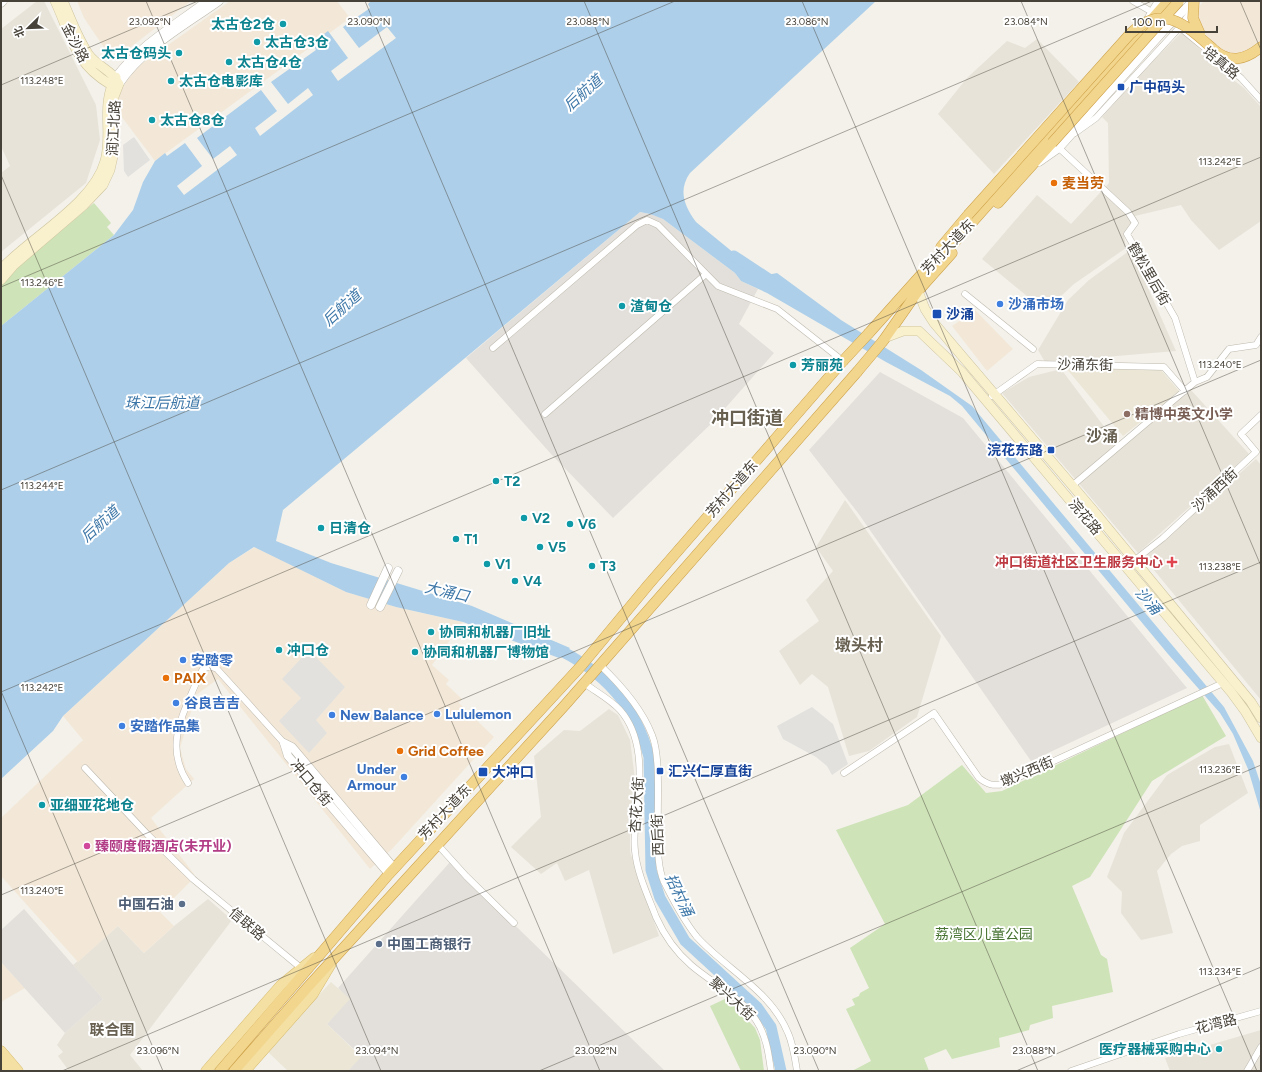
<svg xmlns="http://www.w3.org/2000/svg" width="1262" height="1072" font-family="Figtree,'Noto Sans SC',sans-serif">
	<rect width="100%" height="100%" fill="#f3f1ea"/>
	<path fill="#e7e3d9" d="M37,1H44L96,105L100,140L86,183L1,252V173L10,166L1,146V29Z
		M1182,32L1223,72L1244,88L1261,107V221L1219,250L1191,220L1181,205L1135,216L1124,236L1126,248L1074,284L1045,311L982,259L1037,195L1071,224L1109,183L1108,123L1102,117L1143,71Z
		M1037,39L1079,82L994,174L938,114L967,78L1007,41L1025,48Z
		M1129,251L1144,279L1176,351L1045,362L1038,350L1068,300L1089,280Z
		M1061,369L1120,448L1191,390L1249,454L1138,553L1002,393L1029,377Z
		M1256,459L1261,465V700L1144,558Z
		M845,500L941,636L917,717L869,751L849,756L828,687L812,674L800,685L779,651L819,621L806,600L833,571L816,547Z
		M609,709L618,715L630,740L635,779L630,820V852L659,936L613,954L589,870L565,881L557,863L541,874L511,847L541,817L534,756L564,730L580,731Z
		M1229,744L1248,793L1200,825V841L1182,846L1171,854L1157,871L1173,933L1141,940L1121,913L1122,892L1107,877L1124,833L1167,775L1215,747Z
		M208,899L232,920L130,1055L143,1071H69L58,1056L63,1052L57,1045L65,1033L103,999L73,965L118,926L144,953L174,926Z
		M1261,1030V1071H1170L1165,1058Z"/>
	<path fill="#f3e8d8" d="M77,1H191L115,59L105,49L84,18Z
		M230,1H337L350,18L155,161L118,112L119,97L124,85L137,67Z
		M1203,1H1261V42L1250,51L1235,57L1216,47L1203,31L1199,24L1198,9Z
		M975,310L1013,349L987,371L952,326Z
		M255,547L346,592L396,607L463,622L432,665L449,680L446,684L462,699L459,703L494,737L392,849L370,869L218,679L196,695L180,748L186,769L194,779L151,818L194,874L193,879L160,912L174,926L144,953L118,926L78,962L1,876V818L83,740L63,716L229,563Z
		M1,962L25,988L1,1002Z"/>
	<path fill="#e3e0db" d="M640,212L650,214L663,219L735,273L741,281L758,289L739,324L774,353L713,422L613,518L551,454L466,358Z
		M880,372L963,418L1187,688L1031,761L858,513L809,450Z
		M450,862L665,1071H348L361,1056L327,1024L349,999L338,988Z
		M24,909L103,999L65,1033L1,962V930Z"/>
	<path fill="#ebe6d6" d="M1066,368L1161,370L1179,391L1123,436Z
		M331,982L350,999L327,1024L361,1057L348,1071H288L267,1051Z"/>
	<path fill="#cee3b7" d="M94,203L111,223L107,227L114,235L1,326V286L14,270Z
		M1202,695L1226,736L1152,781L1090,877L1072,886L1101,955L1107,959L1113,992L1052,1006L1053,1018L1030,1025L1029,1030L999,1038L1000,1047L952,1059L946,1049L924,1058L929,1071H852L871,1061L846,1009L855,1005L852,999L859,996L860,993L869,988L850,948L885,924L836,830L908,805L962,765L986,793L1002,791Z
		M727,998L755,1028L760,1040L764,1071H741L710,1006Z"/>
	<path fill="#e2e1de" d="M134,137L150,160L128,177L124,171L123,145Z
		M309,650L345,687L316,720L327,733L309,753L279,721L301,698L282,679Z
		M812,707L833,724L848,764L832,775L827,766L816,757L783,739L777,726Z"/>
	<path fill="#adcfe9" d="M371,1H876L690,173C678,190 684,206 696,222L762,276L777,273L841,320L921,370L972,406L1224,707L1253,761L1261,785V813L1248,769L1233,734L1220,713L1168,654L962,406L950,396L886,362L767,293L741,281L735,273L663,219L650,214L640,212L283,510L276,541L331,563L472,606L570,648L559,658L463,622L396,607L346,592L254,547L229,563L63,716L53,731L1,779V326L114,235L133,210L143,182L155,161L165,153L167,156L185,143L202,166L177,186L184,195L237,155L230,146L213,159L197,138L261,90L277,111L255,128L260,136L313,95L308,88L288,104L271,82L316,50L312,43L328,31L348,58L331,71L338,81L396,38L387,27L359,48L343,27L370,8L368,4Z"/>
	<g fill="none" stroke-linecap="round" stroke-linejoin="round">
		<path stroke="#adcfe9" stroke-width="11" d="M734,256L778,285
			M553,647C601,669 636,705 649,757L651,870L660,898L685,941L757,1007L771,1027L781,1071"/>
		<g stroke="#beb9ae" stroke-width="7">
			<path id="minor" d="M1133,1L1152,12
				M1183,30L1241,78L1261,100
				M1075,133L1096,118L1180,27L1192,10
				M1059,148L1128,212L1135,223L1127,234L1175,318L1195,382
				M965,294L1033,349
				M493,348L637,225L647,220L658,225L718,286L777,309L843,361
				M992,396L1037,364L1164,367L1185,391
				M545,414L706,274
				M1073,485L1195,382L1207,377L1229,349L1256,345L1261,337
				M1135,560L1163,538L1256,452L1241,434L1261,415
				M600,665C620,684 642,709 652,735C661,757 657,803 658,828C658,846 657,866 664,882C673,900 684,921 697,937C726,969 771,991 788,1033C793,1044 795,1058 797,1071
				M584,683C596,692 610,699 620,710C642,735 641,772 638,803C636,819 633,834 635,851C637,873 648,896 656,917C664,935 676,952 691,965C714,985 746,999 760,1027C767,1041 769,1056 771,1071
				M85,768L147,834L193,879L301,968
				M844,773L934,713L979,778C988,785 993,786 1004,784L1223,683
				M188,783C163,745 184,713 199,676L203,669L210,666L217,669L284,743
				M438,845L466,876L514,923
				M1071,1071L1179,1034L1261,1011
				M1247,1071L1261,1047"/>
		</g>
		<g stroke="#beb9ae" stroke-width="9">
			<path id="tertiary" d="M1,3L3,1
				M1147,21L1159,1
				M116,77C140,45 175,25 207,1
				M119,84C143,48 184,26 219,1
				M1039,162L1059,148L1167,27L1193,1
				M371,605L388,568
				M380,607L398,571
				M284,743L288,756L389,874
				M284,743L292,747L394,868"/>
		</g>
		<g stroke="#cec49f" stroke-width="10">
			<path id="secondary" d="M55,1C72,38 74,63 111,85H115
				M63,1C71,19 78,39 89,55C97,66 113,71 118,83
				M1,269C32,236 93,204 105,161C113,133 100,104 116,77
				M1,280L14,265L84,205L103,185L110,170L114,152V97L119,84
				M918,291L925,309L934,323L1093,510L1251,702L1261,718
				M887,337L903,331H919L962,372L1231,692L1245,711L1261,738"/>
		</g>
		<g stroke="#d8bd74" stroke-width="11">
			<path id="primary" d="M1,1051L18,1071
				M1,1065L7,1071
				M206,1071L281,985L314,958
				M245,1071L313,994L331,964"/>
		</g>
		<g stroke="#cea24a" stroke-width="11">
			<path id="trunk" d="M1213,49C1230,64 1245,60 1261,47
				M998,203L1052,143
				M941,247L968,215
				M869,333L920,276L953,244L1168,1
				M883,341L918,291L952,253
				M220,1071L389,874L581,666L649,584L843,361
				M234,1071L307,988L565,705L857,372"/>
		</g>
		<use href="#minor" stroke="#fff" stroke-width="6"/>
		<use href="#tertiary" stroke="#fff" stroke-width="8"/>
		<use href="#secondary" stroke="#f9f0ce" stroke-width="9"/>
		<use href="#primary" stroke="#f4e0a3" stroke-width="10"/>
		<use href="#trunk" stroke="#f2d68e" stroke-width="10"/>
		<g stroke="#cea24a" stroke-width="11" stroke-linecap="butt">
			<path id="trunk-bridge" d="M1194,1L1193,18L1200,34
				M1052,143L1179,1
				M968,215L1130,34C1163,2 1186,25 1213,49
				M843,361L869,333
				M857,372L883,341"/>
		</g>
		<use href="#trunk-bridge" stroke="#f2d68e" stroke-width="10"/>
	</g>
	<path fill="none" stroke="#474239" stroke-width="1" stroke-opacity="0.45" d="M146,1L600,1071M365,1L819,1071M584,1L1038,1071M802,1L1257,1071M1021,1L1261,566M1240,1L1261,50M1,85L198,1M1,175L381,1071M1,287L675,1M1,490L1152,1M1,691L163,1071M1,692L1261,157M1,895L1261,360M62,1071L1261,562M539,1071L1261,765M1016,1071L1261,967"/>
	<g fill="#0f9aa8" stroke="#fff" stroke-width="1.5">
		<circle cx="283" cy="24" r="4"/>
		<circle cx="257" cy="42" r="4"/>
		<circle cx="179" cy="53" r="4"/>
		<circle cx="229" cy="62" r="4"/>
		<circle cx="171" cy="81" r="4"/>
		<circle cx="152" cy="120" r="4"/>
		<circle cx="622" cy="306" r="4"/>
		<circle cx="793" cy="365" r="4"/>
		<circle cx="496" cy="481" r="4"/>
		<circle cx="524" cy="518" r="4"/>
		<circle cx="570" cy="524" r="4"/>
		<circle cx="321" cy="528" r="4"/>
		<circle cx="456" cy="539" r="4"/>
		<circle cx="540" cy="547" r="4"/>
		<circle cx="487" cy="564" r="4"/>
		<circle cx="592" cy="566" r="4"/>
		<circle cx="515" cy="581" r="4"/>
		<circle cx="431" cy="632" r="4"/>
		<circle cx="279" cy="650" r="4"/>
		<circle cx="415" cy="652" r="4"/>
		<circle cx="42" cy="805" r="4"/>
		<circle cx="1219" cy="1049" r="4"/>
	</g>
	<g fill="#1a4fb4" stroke="#fff" stroke-width="1.5">
		<rect x="1117" y="83" width="8" height="8" rx="2"/>
		<rect x="932" y="309" width="10" height="10" rx="2"/>
		<rect x="1047" y="446" width="8" height="8" rx="2"/>
		<rect x="656" y="767" width="8" height="8" rx="2"/>
		<rect x="478" y="767" width="10" height="10" rx="2"/>
	</g>
	<g fill="#e8710a" stroke="#fff" stroke-width="1.5">
		<circle cx="1054" cy="183" r="4"/>
		<circle cx="166" cy="678" r="4"/>
		<circle cx="400" cy="751" r="4"/>
	</g>
	<g fill="#3f7fe0" stroke="#fff" stroke-width="1.5">
		<circle cx="1000" cy="304" r="4"/>
		<circle cx="183" cy="660" r="4"/>
		<circle cx="176" cy="703" r="4"/>
		<circle cx="437" cy="714" r="4"/>
		<circle cx="332" cy="715" r="4"/>
		<circle cx="122" cy="726" r="4"/>
		<circle cx="404" cy="777" r="4"/>
	</g>
	<circle fill="#8d6e63" stroke="#fff" stroke-width="1.5" cx="1127" cy="414" r="4"/>
	<path fill="#e0444e" stroke="#fff" stroke-width="1.5" d="M1170 556h4v4h4v4h-4v4h-4v-4h-4v-4h4z"/>
	<circle fill="#d1479c" stroke="#fff" stroke-width="1.5" cx="87" cy="846" r="4"/>
	<g fill="#5c6f8a" stroke="#fff" stroke-width="1.5">
		<circle cx="182" cy="904" r="4"/>
		<circle cx="379" cy="944" r="4"/>
	</g>
	<g text-anchor="middle" dominant-baseline="central" stroke-width="4" stroke-linejoin="round" paint-order="stroke">
		<g font-size="14" font-weight="bold" fill="#0d838f" stroke="#fff" text-anchor="start">
			<text x="275" y="24" text-anchor="end">太古仓2仓</text>
			<text x="265" y="42">太古仓3仓</text>
			<text x="171" y="53" text-anchor="end">太古仓码头</text>
			<text x="237" y="62">太古仓4仓</text>
			<text x="179" y="81">太古仓电影库</text>
			<text x="160" y="120">太古仓8仓</text>
			<text x="630" y="306">渣甸仓</text>
			<text x="801" y="365">芳丽苑</text>
			<text x="504" y="481">T2</text>
			<text x="532" y="518">V2</text>
			<text x="578" y="524">V6</text>
			<text x="329" y="528">日清仓</text>
			<text x="464" y="539">T1</text>
			<text x="548" y="547">V5</text>
			<text x="495" y="564">V1</text>
			<text x="600" y="566">T3</text>
			<text x="523" y="581">V4</text>
			<text x="439" y="632">协同和机器厂旧址</text>
			<text x="287" y="650">冲口仓</text>
			<text x="423" y="652">协同和机器厂博物馆</text>
			<text x="50" y="805">亚细亚花地仓</text>
			<text x="1211" y="1049" text-anchor="end">医疗器械采购中心</text>
		</g>
		<g font-size="14" fill="#474239" stroke="#fff">
			<text transform="translate(75 43) rotate(63)">金沙路</text>
			<text transform="translate(1221 63) rotate(39)">培真路</text>
			<text transform="translate(114 128) rotate(-87)">润江北路</text>
			<text transform="translate(948 247) rotate(-46)">芳村大道东</text>
			<text transform="translate(1149 274) rotate(60)">鹤松里后街</text>
			<text transform="translate(1085 365) rotate(1)">沙涌东街</text>
			<text transform="translate(732 489) rotate(-49)">芳村大道东</text>
			<text transform="translate(1215 490) rotate(-43)">沙涌西街</text>
			<text transform="translate(1085 517) rotate(50)">浣花路</text>
			<text transform="translate(1027 772) rotate(-23)">墩兴西街</text>
			<text transform="translate(311 783) rotate(50)">冲口仓街</text>
			<text transform="translate(637 805) rotate(-86)">杏花大街</text>
			<text transform="translate(445 812) rotate(-47)">芳村大道东</text>
			<text transform="translate(658 835) rotate(-92)">西后街</text>
			<text transform="translate(247 924) rotate(40)">信联路</text>
			<text transform="translate(732 999) rotate(43)">聚兴大街</text>
			<text transform="translate(1216 1024) rotate(-14)">花湾路</text>
		</g>
		<g font-size="14" font-weight="bold" fill="#164399" stroke="#fff" text-anchor="start">
			<text x="1129" y="87">广中码头</text>
			<text x="946" y="314">沙涌</text>
			<text x="1043" y="450" text-anchor="end">浣花东路</text>
			<text x="668" y="771">汇兴仁厚直街</text>
			<text x="492" y="772">大冲口</text>
		</g>
		<g font-size="14" font-weight="bold" fill="#c56008" stroke="#fff" text-anchor="start">
			<text x="1062" y="183">麦当劳</text>
			<text x="174" y="678">PAIX</text>
			<text x="408" y="751">Grid Coffee</text>
		</g>
		<g font-size="14" font-weight="bold" fill="#366cbe" stroke="#fff" text-anchor="start">
			<text x="1008" y="304">沙涌市场</text>
			<text x="191" y="660">安踏零</text>
			<text x="184" y="703">谷良吉吉</text>
			<text x="445" y="714">Lululemon</text>
			<text x="340" y="715">New Balance</text>
			<text x="130" y="726">安踏作品集</text>
			<text x="396" y="769" text-anchor="end">Under<tspan x="396" dy="16">Armour</tspan></text>
		</g>
		<g font-size="14" font-weight="bold" fill="#785e54" stroke="#fff" text-anchor="start">
			<text x="1135" y="414">精博中英文小学</text>
		</g>
		<g font-size="14" font-weight="bold" fill="#be3a42" stroke="#fff" text-anchor="end">
			<text x="1163" y="562">冲口街道社区卫生服务中心</text>
		</g>
		<g font-size="14" font-weight="bold" fill="#b23c85" stroke="#fff" text-anchor="start">
			<text x="95" y="846">臻颐度假酒店(未开业)</text>
		</g>
		<g font-size="14" font-weight="bold" fill="#4e5e75" stroke="#fff" text-anchor="end">
			<text x="174" y="904">中国石油</text>
			<text x="387" y="944" text-anchor="start">中国工商银行</text>
		</g>
		<g font-size="14" fill="#487332" stroke="#fff">
			<text x="984" y="934">荔湾区儿童公园</text>
		</g>
		<g font-size="15" font-style="italic" fill="#3d77a8" stroke="#fff">
			<text transform="translate(583 93) rotate(-42)">后航道</text>
			<text transform="translate(342 308) rotate(-42)">后航道</text>
			<text x="162" y="403">珠江后航道</text>
			<text transform="translate(100 524) rotate(-42)">后航道</text>
			<text transform="translate(447 592) rotate(13)">大涌口</text>
			<text transform="translate(1148 601) rotate(50)">沙涌</text>
			<text transform="translate(679 895) rotate(65)">招村涌</text>
		</g>
		<g font-size="15" font-weight="bold" fill="#686051" stroke="#fff">
			<text x="112" y="1030">联合围</text>
		</g>
		<g font-size="16" font-weight="bold" fill="#686051" stroke="#fff">
			<text x="1102" y="436">沙涌</text>
			<text x="859" y="645">墩头村</text>
		</g>
		<g font-size="18" font-weight="bold" fill="#686051" stroke="#fff">
			<text x="747" y="418">冲口街道</text>
		</g>
	</g>
	<g font-size="10" text-anchor="middle" fill="#474239" stroke="#fff" stroke-width="4" stroke-linejoin="round" paint-order="stroke">
		<text x="150" y="25">23.092°N</text>
		<text x="369" y="25">23.090°N</text>
		<text x="588" y="25">23.088°N</text>
		<text x="807" y="25">23.086°N</text>
		<text x="1026" y="25">23.084°N</text>
		<text x="42" y="84">113.248°E</text>
		<text x="1220" y="165">113.242°E</text>
		<text x="42" y="286">113.246°E</text>
		<text x="1220" y="368">113.240°E</text>
		<text x="42" y="489">113.244°E</text>
		<text x="1220" y="570">113.238°E</text>
		<text x="42" y="691">113.242°E</text>
		<text x="1220" y="773">113.236°E</text>
		<text x="42" y="894">113.240°E</text>
		<text x="1220" y="975">113.234°E</text>
		<text x="158" y="1054">23.096°N</text>
		<text x="377" y="1054">23.094°N</text>
		<text x="596" y="1054">23.092°N</text>
		<text x="815" y="1054">23.090°N</text>
		<text x="1034" y="1054">23.088°N</text>
	</g>
	<rect width="1262" height="1072" fill="none" stroke="#474239" stroke-width="4"/>
	<g transform="translate(28 28) rotate(247)" stroke="#ffffff" stroke-width="3" paint-order="stroke">
	<path d="M0-3L7 15L0 10L-7 15Z" fill="#474239"/>
	<text y="-6" font-size="11" font-weight="bold" text-anchor="middle" fill="#474239">北</text>
	</g>
	<path d="M1126 26v6h91v-6" fill="none" stroke="#474239" stroke-width="2"/>
	<text x="1132" y="26" font-size="12" fill="#474239" stroke="#ffffff" stroke-width="3" paint-order="stroke">100 m</text>
</svg>
